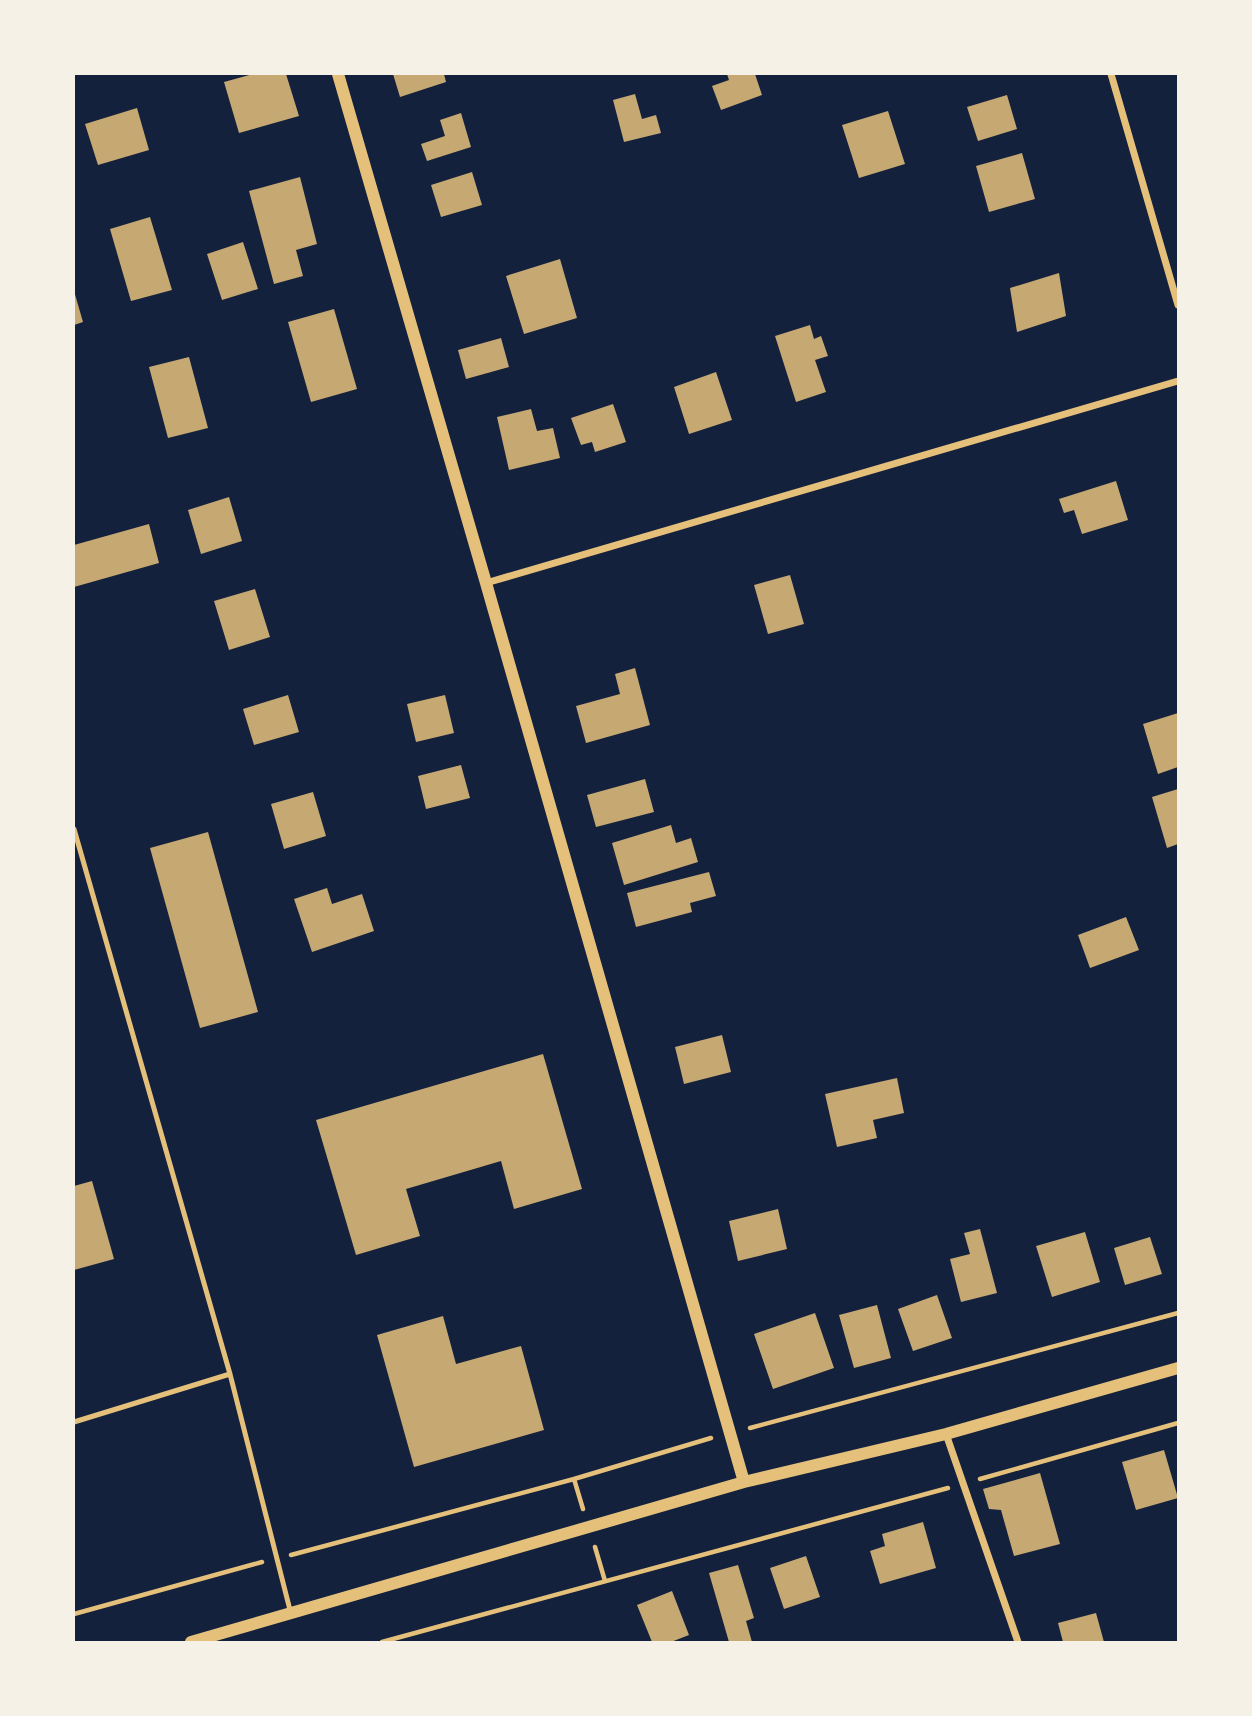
<svg xmlns="http://www.w3.org/2000/svg" width="1252" height="1716" font-family="'Work Sans',sans-serif">
	<rect width="100%" height="100%" fill="#14213d"/>
	<path fill="#c6a872" d="M253,74H286L299,116L239,133L224,82Z
		M393,74H444L446,82L400,97Z
		M727,74H755L762,95L721,110L712,86L729,80Z
		M635,94L642,119L656,115L661,133L624,142L613,100Z
		M1007,95L1017,129L978,141L967,107Z
		M137,108L149,150L98,165L85,124Z
		M888,111L905,164L859,178L842,125Z
		M461,113L471,147L427,161L421,144L445,136L440,120Z
		M1022,153L1035,199L989,212L976,166Z
		M472,172L482,205L441,217L431,185Z
		M300,177L317,244L296,250L303,276L274,284L249,191Z
		M150,217L172,290L131,301L110,229Z
		M243,242L258,289L222,300L207,254Z
		M560,259L577,318L524,334L506,276Z
		M1059,273L1066,316L1017,332L1010,288Z
		M74,291L83,322L74,325Z
		M334,309L357,389L311,402L288,322Z
		M810,325L814,339L821,336L828,356L815,360L826,392L796,402L775,336Z
		M501,338L509,367L466,379L458,350Z
		M189,357L208,428L168,438L149,367Z
		M716,372L732,420L689,434L674,387Z
		M613,404L626,442L595,452L592,442L581,445L571,418Z
		M531,409L537,431L553,428L560,458L509,470L497,417Z
		M1116,481L1128,520L1082,534L1074,510L1064,513L1059,499Z
		M229,497L242,541L201,554L188,510Z
		M149,524L159,563L74,587V545Z
		M790,575L804,624L768,634L754,585Z
		M255,589L270,637L229,650L214,601Z
		M635,668L650,725L586,743L576,706L620,694L615,674Z
		M288,695L299,732L254,745L243,709Z
		M445,695L454,733L416,742L407,704Z
		M1178,713V767L1158,774L1143,724Z
		M461,765L470,798L426,809L418,776Z
		M645,779L654,812L596,827L587,795Z
		M1178,789V844L1167,848L1152,797Z
		M313,792L326,836L284,849L271,804Z
		M671,825L676,843L691,838L698,862L624,885L612,843Z
		M208,832L258,1012L200,1028L150,848Z
		M709,872L716,896L690,903L692,912L636,927L627,893Z
		M327,888L332,904L362,894L374,931L312,952L294,899Z
		M1126,917L1139,950L1090,968L1078,935Z
		M722,1035L731,1072L684,1084L675,1047Z
		M543,1054L582,1189L514,1209L501,1161L406,1189L420,1236L356,1255L316,1120Z
		M897,1078L904,1113L873,1120L877,1138L837,1147L825,1094Z
		M92,1181L114,1259L74,1270V1186Z
		M778,1209L787,1249L738,1261L729,1221Z
		M980,1229L997,1293L961,1302L950,1259L970,1254L964,1233Z
		M1085,1232L1100,1282L1052,1297L1036,1246Z
		M1150,1237L1162,1274L1125,1285L1114,1248Z
		M937,1295L952,1338L913,1351L898,1309Z
		M877,1305L891,1358L854,1368L839,1315Z
		M815,1313L834,1368L773,1389L754,1334Z
		M443,1316L456,1364L521,1346L544,1430L414,1467L377,1335Z
		M1164,1450L1178,1498L1136,1510L1122,1462Z
		M1040,1473L1060,1544L1014,1556L1001,1510L989,1509L983,1489Z
		M923,1522L936,1568L880,1584L870,1551L885,1546L882,1534Z
		M806,1556L820,1597L784,1609L770,1568Z
		M738,1565L754,1618L746,1621L752,1642H729L709,1573Z
		M672,1591L689,1635L671,1642H652L637,1605Z
		M1096,1613L1104,1642H1063L1058,1623Z"/>
	<g fill="none" stroke-linecap="round" stroke-linejoin="round">
		<path stroke="#e5c07b" stroke-width="4.5" d="M750,1428L1178,1313
			M980,1479L1178,1423
			M583,1509L574,1479L711,1438
			M595,1547L605,1581
			M291,1555L574,1479
			M74,1614L262,1562
			M382,1642L948,1488"/>
		<path stroke="#e5c07b" stroke-width="5" d="M74,829L230,1374L291,1614
			M74,1422L230,1374"/>
		<path stroke="#e5c07b" stroke-width="7" d="M1111,74L1178,305
			M486,583L1178,381
			M946,1434L1018,1642"/>
		<path stroke="#e5c07b" stroke-width="12" d="M338,74L486,583L744,1482
			M191,1642L744,1482L946,1434L1178,1368"/>
	</g>
	<rect width="1252" height="1716" fill="none" stroke="#f6f1e7" stroke-width="150"/>
</svg>
